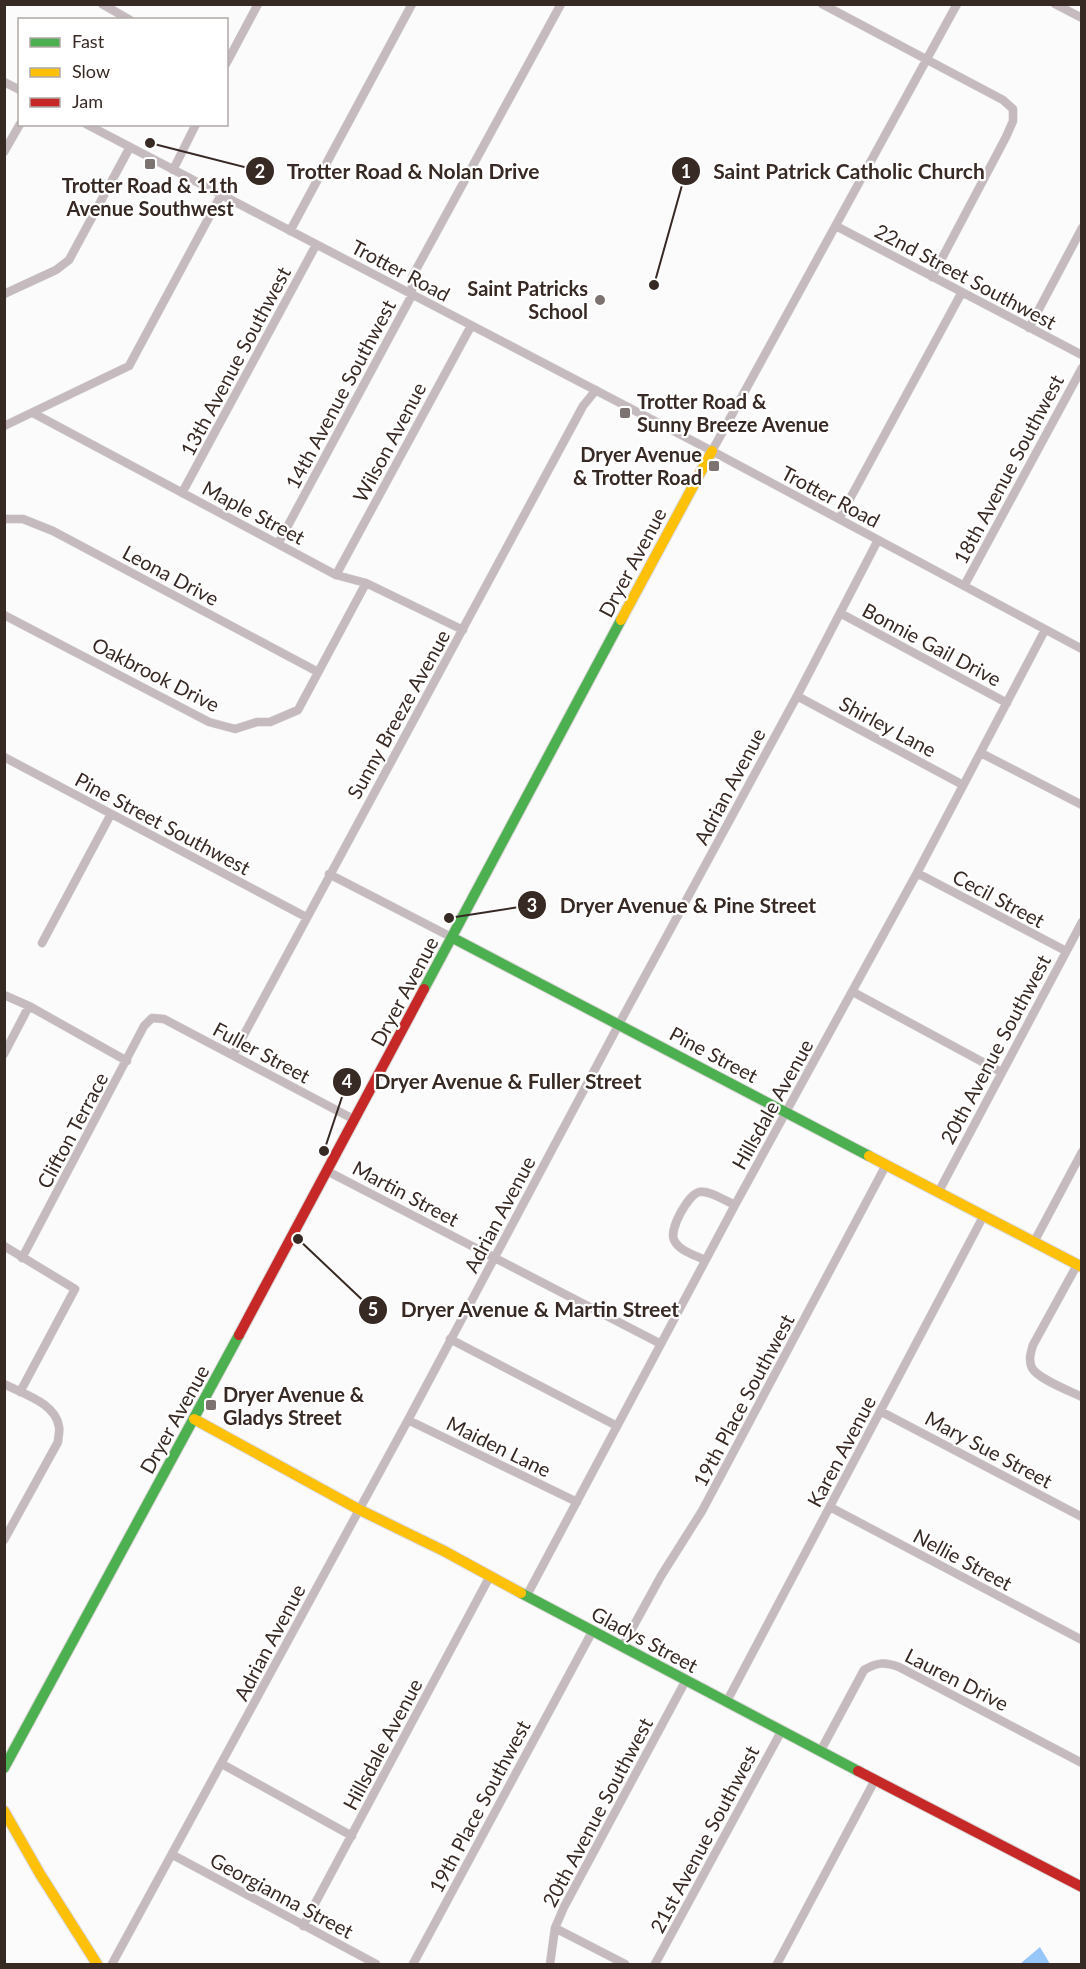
<svg xmlns="http://www.w3.org/2000/svg" width="1086" height="1969" font-family="Lato,sans-serif">
	<rect width="100%" height="100%" fill="#fbfbfb"/>
	<path fill="#97c7f8" d="M1040,1947L1050,1964H1020Z"/>
	<g fill="none" stroke-linecap="round" stroke-linejoin="round">
		<g stroke="#d8d5d4" stroke-width="9">
			<path id="street" d="M102,4L130,20
				M822,4L1003,100L1013,109V121L1006,137L932,277
				M1055,4L1082,18
				M226,64L258,4
				M4,82L20,90
				M86,124L712,451L1082,649
				M4,152L20,124
				M173,170L196,124
				M836,226L1082,355
				M290,231L412,4
				M4,294L56,270L69,260L130,147
				M1029,328L1082,228
				M33,413L336,575L366,583L463,630
				M4,426L129,366L221,195
				M712,451L957,4
				M182,493L316,245
				M4,519H23L53,531L318,672
				M839,519L962,292
				M278,544L412,295V277L561,4
				M336,575L471,326
				M964,586L1082,368
				M840,613L1007,703
				M4,615L209,722L235,729L257,722H270L298,710L366,583
				M797,696L963,785
				M981,753L1082,805
				M4,757L306,917
				M917,873L1066,951
				M329,874L453,938
				M42,943L111,814
				M853,992L1001,1072
				M4,995L29,1006L127,1061
				M4,1054L29,1006
				M233,1055L583,406L596,390
				M327,1171L661,1344
				M939,1191L1082,922
				M1034,1242L1082,1152
				M4,1246L75,1289L20,1392
				M22,1258L144,1026L152,1018L164,1019L355,1120
				M705,1260C695,1255 679,1251 674,1240C669,1229 688,1195 699,1192C710,1190 725,1201 735,1205
				M1077,1265L1033,1345C1031,1352 1028,1360 1032,1368C1038,1379 1070,1391 1082,1397
				M450,1339L617,1426
				M4,1384C23,1394 56,1403 59,1427C60,1432 58,1437 58,1442L4,1540
				M880,1411L1082,1517
				M408,1420L577,1502
				M830,1507L1082,1640
				M527,1595L735,1205L917,873L1045,630
				M622,1647L661,1576L702,1511L886,1165
				M727,1701L984,1215
				M821,1750L864,1670C877,1662 885,1662 899,1667L1082,1763
				M222,1764L352,1836
				M173,1855L376,1964
				M303,1926L490,1576
				M555,1928L625,1964
				M112,1964L408,1420L619,1024L797,696L878,540
				M413,1964L592,1632
				M550,1964L555,1928L564,1907L686,1680
				M655,1964L782,1730
				M777,1964L875,1780"/>
		</g>
		<g stroke="#d8d5d4" stroke-width="12">
			<path id="fast" d="M453,938L869,1156
				M424,989L621,620
				M521,1593L858,1771
				M4,1768L239,1335"/>
		</g>
		<g stroke="#d8d5d4" stroke-width="12">
			<path id="slow" d="M621,620L712,451
				M869,1156L1082,1267
				M194,1419L358,1509L444,1551L521,1593
				M4,1811L40,1874L97,1964"/>
		</g>
		<g stroke="#d8d5d4" stroke-width="12">
			<path id="jam" d="M239,1335L424,989
				M858,1771L1082,1887"/>
		</g>
		<use href="#street" stroke="#c5babd" stroke-width="8"/>
		<use href="#fast" stroke="#4caf50" stroke-width="10"/>
		<use href="#slow" stroke="#ffc107" stroke-width="10"/>
		<use href="#jam" stroke="#c62828" stroke-width="10"/>
	</g>
	<g fill="#7c726f" stroke="#fff" stroke-width="2">
		<rect x="144" y="158" width="12" height="12" rx="3"/>
		<circle cx="600" cy="300" r="6"/>
		<rect x="619" y="407" width="12" height="12" rx="3"/>
		<rect x="708" y="460" width="12" height="12" rx="3"/>
		<rect x="205" y="1399" width="12" height="12" rx="3"/>
	</g>
	<g text-anchor="middle" dominant-baseline="central" stroke-width="4.5" stroke-linejoin="round" paint-order="stroke">
		<g font-size="20" font-weight="bold" fill="#372923" stroke="#fff" text-anchor="end">
			<text x="150" y="185" text-anchor="middle">Trotter Road &amp; 11th<tspan x="150" dy="23">Avenue Southwest</tspan></text>
			<text x="588" y="288">Saint Patricks<tspan x="588" dy="23">School</tspan></text>
			<text x="637" y="401" text-anchor="start">Trotter Road &amp;<tspan x="637" dy="23">Sunny Breeze Avenue</tspan></text>
			<text x="702" y="454">Dryer Avenue<tspan x="702" dy="23">&amp; Trotter Road</tspan></text>
			<text x="223" y="1394" text-anchor="start">Dryer Avenue &amp;<tspan x="223" dy="23">Gladys Street</tspan></text>
		</g>
		<g font-size="20" fill="#372923" stroke="#fff">
			<text transform="translate(401 270) rotate(28)">Trotter Road</text>
			<text transform="translate(966 276) rotate(28)">22nd Street Southwest</text>
			<text transform="translate(235 361) rotate(-62)">13th Avenue Southwest</text>
			<text transform="translate(340 394) rotate(-62)">14th Avenue Southwest</text>
			<text transform="translate(389 442) rotate(-62)">Wilson Avenue</text>
			<text transform="translate(1008 469) rotate(-62)">18th Avenue Southwest</text>
			<text transform="translate(831 496) rotate(28)">Trotter Road</text>
			<text transform="translate(254 512) rotate(28)">Maple Street</text>
			<text transform="translate(632 562) rotate(-62)">Dryer Avenue</text>
			<text transform="translate(171 575) rotate(28)">Leona Drive</text>
			<text transform="translate(932 644) rotate(28)">Bonnie Gail Drive</text>
			<text transform="translate(156 674) rotate(27)">Oakbrook Drive</text>
			<text transform="translate(398 714) rotate(-61)">Sunny Breeze Avenue</text>
			<text transform="translate(888 726) rotate(28)">Shirley Lane</text>
			<text transform="translate(729 786) rotate(-62)">Adrian Avenue</text>
			<text transform="translate(163 823) rotate(28)">Pine Street Southwest</text>
			<text transform="translate(999 898) rotate(28)">Cecil Street</text>
			<text transform="translate(404 991) rotate(-62)">Dryer Avenue</text>
			<text transform="translate(995 1049) rotate(-62)">20th Avenue Southwest</text>
			<text transform="translate(262 1052) rotate(28)">Fuller Street</text>
			<text transform="translate(714 1054) rotate(28)">Pine Street</text>
			<text transform="translate(772 1104) rotate(-61)">Hillsdale Avenue</text>
			<text transform="translate(72 1130) rotate(-62)">Clifton Terrace</text>
			<text transform="translate(406 1193) rotate(28)">Martin Street</text>
			<text transform="translate(499 1214) rotate(-62)">Adrian Avenue</text>
			<text transform="translate(743 1400) rotate(-62)">19th Place Southwest</text>
			<text transform="translate(174 1419) rotate(-61)">Dryer Avenue</text>
			<text transform="translate(499 1446) rotate(26)">Maiden Lane</text>
			<text transform="translate(989 1449) rotate(28)">Mary Sue Street</text>
			<text transform="translate(841 1451) rotate(-62)">Karen Avenue</text>
			<text transform="translate(963 1559) rotate(28)">Nellie Street</text>
			<text transform="translate(645 1639) rotate(28)">Gladys Street</text>
			<text transform="translate(269 1642) rotate(-62)">Adrian Avenue</text>
			<text transform="translate(957 1679) rotate(27)">Lauren Drive</text>
			<text transform="translate(382 1744) rotate(-62)">Hillsdale Avenue</text>
			<text transform="translate(479 1806) rotate(-62)">19th Place Southwest</text>
			<text transform="translate(597 1812) rotate(-62)">20th Avenue Southwest</text>
			<text transform="translate(704 1839) rotate(-62)">21st Avenue Southwest</text>
			<text transform="translate(282 1895) rotate(28)">Georgianna Street</text>
		</g>
	</g>
	<path fill="none" stroke="#372923" stroke-width="2" d="M654 285L686 171M150 143L260 171M449 918L532 905M324 1151L347 1082M298 1239L373 1310"/>
	<g fill="#372923" stroke="#fff" stroke-width="2">
		<circle cx="654" cy="285" r="6"/>
		<circle cx="150" cy="143" r="6"/>
		<circle cx="449" cy="918" r="6"/>
		<circle cx="324" cy="1151" r="6"/>
		<circle cx="298" cy="1239" r="6"/>
		<circle cx="686" cy="171" r="15"/>
		<circle cx="260" cy="171" r="15"/>
		<circle cx="532" cy="905" r="15"/>
		<circle cx="347" cy="1082" r="15"/>
		<circle cx="373" cy="1310" r="15"/>
	</g>
	<g font-size="18" text-anchor="middle" font-weight="bold" fill="#fff">
		<text x="686" y="178">1</text>
		<text x="260" y="178">2</text>
		<text x="532" y="912">3</text>
		<text x="347" y="1088">4</text>
		<text x="373" y="1316">5</text>
	</g>
	<g font-size="21" text-anchor="middle" font-weight="bold" fill="#372923" stroke="#fff" stroke-width="4.5" stroke-linejoin="round" paint-order="stroke">
		<text x="849" y="179">Saint Patrick Catholic Church</text>
		<text x="413" y="179">Trotter Road &amp; Nolan Drive</text>
		<text x="688" y="913">Dryer Avenue &amp; Pine Street</text>
		<text x="508" y="1089">Dryer Avenue &amp; Fuller Street</text>
		<text x="540" y="1317">Dryer Avenue &amp; Martin Street</text>
	</g>
	<rect width="1086" height="1969" fill="none" stroke="#372923" stroke-width="12"/>
	<rect x="18" y="18" width="210" height="108" fill="#ffffff" stroke="#afa9a7" stroke-width="1.5"/>
	<rect x="30" y="38" width="30" height="9" fill="#4caf50" stroke="#afa9a7" stroke-width="1.5"/>
	<text x="72" y="48" font-size="18" fill="#372923">Fast</text>
	<rect x="30" y="68" width="30" height="9" fill="#ffc107" stroke="#afa9a7" stroke-width="1.5"/>
	<text x="72" y="78" font-size="18" fill="#372923">Slow</text>
	<rect x="30" y="98" width="30" height="9" fill="#c62828" stroke="#afa9a7" stroke-width="1.5"/>
	<text x="72" y="108" font-size="18" fill="#372923">Jam</text>
</svg>
